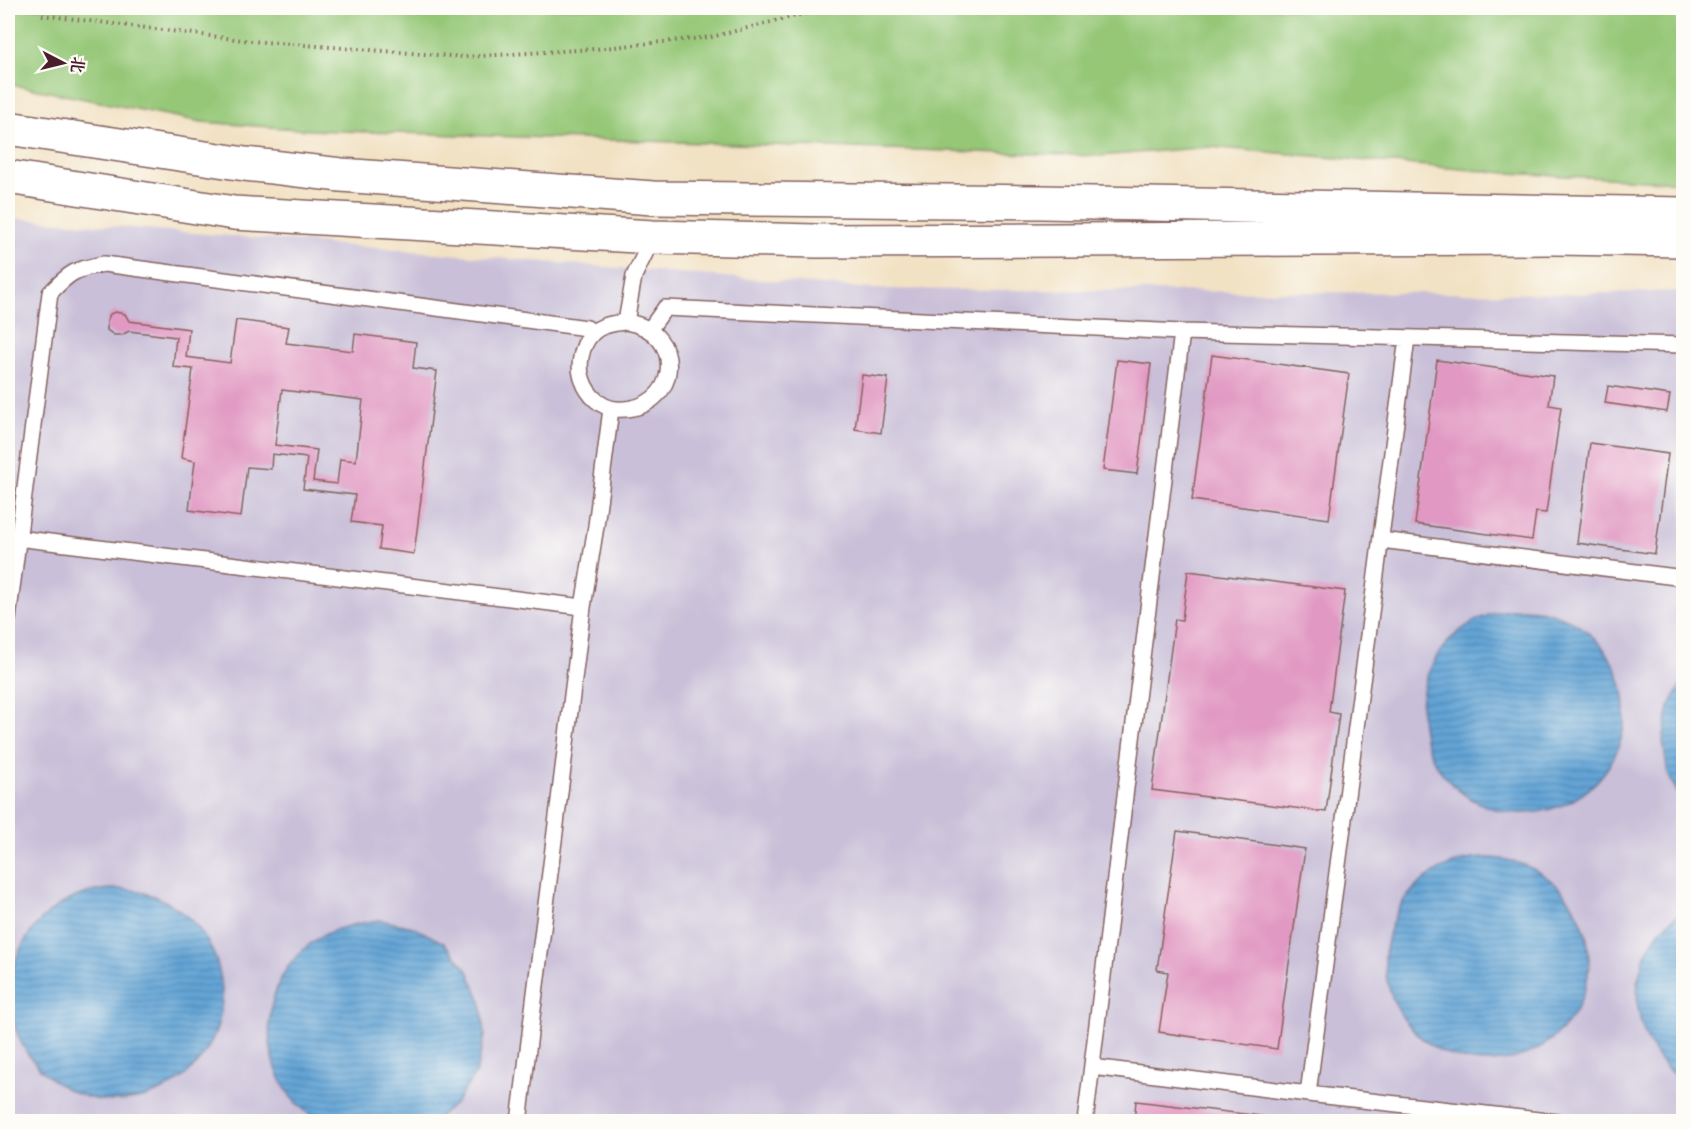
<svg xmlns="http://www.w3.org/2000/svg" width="1691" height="1129" font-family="'Libre Bodoni','Noto Serif SC',serif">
	<defs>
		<pattern id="water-rules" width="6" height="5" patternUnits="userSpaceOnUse" patternTransform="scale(1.5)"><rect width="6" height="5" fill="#62a4d6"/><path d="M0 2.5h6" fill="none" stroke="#5385ae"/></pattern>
	</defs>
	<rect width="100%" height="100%" fill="#fdfcf7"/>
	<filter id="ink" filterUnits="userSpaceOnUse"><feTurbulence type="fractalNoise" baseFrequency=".0167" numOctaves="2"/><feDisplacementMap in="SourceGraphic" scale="12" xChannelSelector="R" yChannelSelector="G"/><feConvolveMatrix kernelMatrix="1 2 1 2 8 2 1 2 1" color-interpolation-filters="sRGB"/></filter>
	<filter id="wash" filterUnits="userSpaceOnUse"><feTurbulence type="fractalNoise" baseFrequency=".008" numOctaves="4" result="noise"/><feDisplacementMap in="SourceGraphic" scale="24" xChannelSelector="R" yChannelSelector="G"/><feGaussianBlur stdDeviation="1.35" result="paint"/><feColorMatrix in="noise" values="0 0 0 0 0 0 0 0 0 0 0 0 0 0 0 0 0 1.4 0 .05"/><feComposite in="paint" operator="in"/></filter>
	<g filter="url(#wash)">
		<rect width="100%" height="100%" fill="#f2e2c4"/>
		<path fill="#c9bfd8" d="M12,218L873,289L1571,294L1683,291V1121L8,1122V253Z"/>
		<path fill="#95c777" stroke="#707351" stroke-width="1.5" d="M8,8H1683V182L1507,173L1210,147L1099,156L310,130L202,122L8,84Z"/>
		<path fill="url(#water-rules)" stroke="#566280" stroke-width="1.5" d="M1421 711a102 102 0 1 1 204 0a102 102 0 1 1-204 0Z
			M1683,681V804L1668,774L1663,741L1669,707Z
			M1385 960a102 102 0 1 1 204 0a102 102 0 1 1-204 0Z
			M10 995a106 106 0 1 1 212 0a106 106 0 1 1-212 0Z
			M1683,910V1083C1635,1046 1621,981 1659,932C1666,924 1676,917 1683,910Z
			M379,920L413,927L444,943L467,969L481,1001L485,1036L476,1072L456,1103L433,1121H318C310,1114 298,1106 291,1097C256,1048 263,976 314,941C334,927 356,924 379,920Z"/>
		<g id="blocks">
			<path fill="#e198c2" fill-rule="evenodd" d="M115,312L125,314L129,321L189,329L186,357L230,363L236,320L289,327L286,343L353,351L355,334L416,342L413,368L437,371L414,554L379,549L382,526L351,522L355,495L303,489L307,458L272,454L271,469L247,467L241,517L189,510L195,461L181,458L193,369L173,367L176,337L129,331L122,335H114L107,330V321L110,314ZM282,390L363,400L356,461L340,459L337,484L313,481L317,450L275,445Z
				M1212,355L1349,374L1329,519L1192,500Z
				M1117,360L1151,364L1137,474L1103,470Z
				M1437,360L1553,376L1549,405L1561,407L1546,513L1536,512L1532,540L1415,524Z
				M862,375L888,378L881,433L855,429Z
				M1608,386L1670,395L1667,412L1605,403Z
				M1590,443L1668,454L1655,554L1577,543Z
				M1188,571L1345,591L1329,712L1339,714L1326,812L1152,790L1175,619L1182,620Z
				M1177,831L1305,849L1277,1049L1159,1032L1168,972L1157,970Z
				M1136,1101L1293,1120V1122H1134Z"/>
		</g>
	</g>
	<g filter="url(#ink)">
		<use href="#blocks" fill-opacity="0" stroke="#856361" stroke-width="1.5"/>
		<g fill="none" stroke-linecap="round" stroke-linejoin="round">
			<g stroke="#856361" stroke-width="18">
				<path id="lane" d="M626,322C688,331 680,413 616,409C601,408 588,395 583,381C577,367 581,345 592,334C599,325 615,323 626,322Z
					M626,322L634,276L653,237
					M650,329L665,308L1182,332L1684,345
					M17,538L583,607
					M1381,540L1684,578
					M8,619L50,293C70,272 75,269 104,264L587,328L592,333
					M1092,1067L1308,1094L1557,1122
					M1308,1094L1407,338
					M519,1122L583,607L596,526L611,409
					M1085,1122L1182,332"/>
			</g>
			<g stroke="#856361" stroke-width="36">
				<path id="secondary" d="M8,128L245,164L341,175L653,198L1041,202L1684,214
					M8,177L234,213L653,237L815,241L1554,238L1684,240"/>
			</g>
			<path stroke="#856361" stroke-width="4" stroke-dasharray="1.5 4.5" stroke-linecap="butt" d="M42,15L251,41L464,57L594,49L711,37L828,8"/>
			<use href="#lane" stroke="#fff" stroke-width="15"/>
			<use href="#secondary" stroke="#fff" stroke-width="33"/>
		</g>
	</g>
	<rect width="1691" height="1129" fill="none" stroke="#fdfcf7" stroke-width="30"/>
	<g transform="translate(63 63) rotate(97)" stroke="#fdfcf7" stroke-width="4.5" paint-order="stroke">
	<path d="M0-4.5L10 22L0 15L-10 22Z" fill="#4a1f2b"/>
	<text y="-9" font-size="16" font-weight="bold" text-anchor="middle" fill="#4a1f2b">北</text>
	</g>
</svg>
